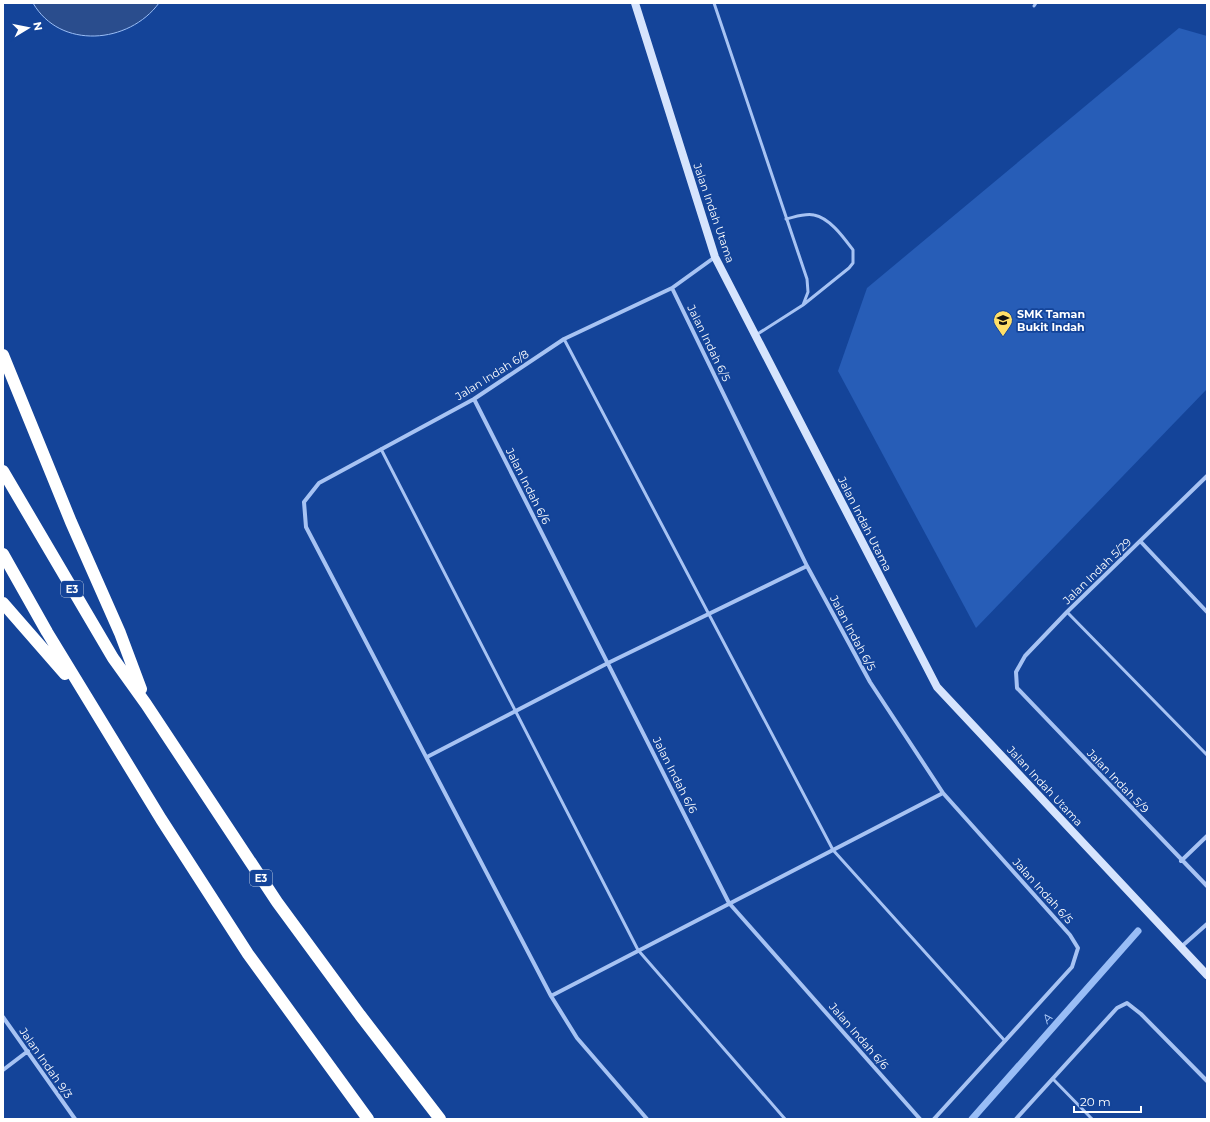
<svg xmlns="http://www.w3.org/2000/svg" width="1210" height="1122" font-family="Montserrat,sans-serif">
	<rect width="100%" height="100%" fill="#144499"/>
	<path fill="#275db7" d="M1179,28L1207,36V389L976,628L838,371L867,288Z"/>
	<path fill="#2a4d8d" stroke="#99bdf6" d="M33,3H159C129,44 60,50 33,3Z"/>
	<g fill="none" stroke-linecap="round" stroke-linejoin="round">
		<path stroke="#99bdf6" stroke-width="7" d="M972,1119L1138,931"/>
		<path stroke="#a7c3f3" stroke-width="3" d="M714,3L807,279L808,292L803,305L756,335
			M1034,6L1036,3
			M786,219C795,217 805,213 814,215C830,218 844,238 853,250V263L849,268L803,305
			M564,339L833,850L1005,1041
			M381,449L638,950L785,1119
			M1067,612L1207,755
			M1053,1079L1092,1119"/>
		<path stroke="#a7c3f3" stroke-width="4" d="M672,288L807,566L870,682L943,793L1070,935L1078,948L1072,967L934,1119
			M474,399L729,903L920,1119
			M1207,476L1067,612L1025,656L1016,672L1017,688L1207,886
			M1141,542L1207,612
			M427,757L608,663L807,566
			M1181,861L1207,836
			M1181,947L1207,924
			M551,996L943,793
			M3,1017L75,1119
			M3,1070L28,1051
			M647,1119L577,1038L551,996L306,527L304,502L319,483L474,399L564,339L672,288L715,257
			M1016,1119L1117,1008L1127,1003L1141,1014L1207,1081"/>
		<path stroke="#d6e4fd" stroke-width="8" d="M635,3L715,257L937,687L1207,975"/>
		<path stroke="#fff" stroke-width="12" d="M3,355L71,522L120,633L141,689
			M3,471L113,658L146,704L277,902L360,1015L440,1119
			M3,554L47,632L161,819L248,954L368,1119
			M3,603L65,674"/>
	</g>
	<defs>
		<g id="school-pin" transform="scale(1)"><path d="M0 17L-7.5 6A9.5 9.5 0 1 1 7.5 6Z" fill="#ffdf68" stroke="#144499"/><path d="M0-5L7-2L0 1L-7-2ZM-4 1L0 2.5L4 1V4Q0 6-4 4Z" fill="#111"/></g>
	</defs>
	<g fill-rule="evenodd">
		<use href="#school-pin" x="1003" y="320"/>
	</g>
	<g text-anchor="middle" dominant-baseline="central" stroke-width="3.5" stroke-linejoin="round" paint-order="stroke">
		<g fill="#144499" stroke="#b8c7e0" stroke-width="1">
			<rect x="61" y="581" width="22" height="16" rx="3"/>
			<rect x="250" y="870" width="22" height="16" rx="3"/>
		</g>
		<g font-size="10" font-weight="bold" fill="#fff">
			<text x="72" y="589">E3</text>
			<text x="261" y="878">E3</text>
		</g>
		<g font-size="11" fill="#fff" stroke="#144499">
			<text transform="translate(714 213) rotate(71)">Jalan Indah Utama</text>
			<text transform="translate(709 343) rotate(64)">Jalan Indah 6/5</text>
			<text transform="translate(492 375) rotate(-32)">Jalan Indah 6/8</text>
			<text transform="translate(528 486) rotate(63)">Jalan Indah 6/6</text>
			<text transform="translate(865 524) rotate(63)">Jalan Indah Utama</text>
			<text transform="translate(1097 571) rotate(-44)">Jalan Indah 5/29</text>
			<text transform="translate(853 633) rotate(62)">Jalan Indah 6/5</text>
			<text transform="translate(675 775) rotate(63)">Jalan Indah 6/6</text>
			<text transform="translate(1118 781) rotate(46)">Jalan Indah 5/9</text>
			<text transform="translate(1045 786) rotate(47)">Jalan Indah Utama</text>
			<text transform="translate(1043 891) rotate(48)">Jalan Indah 6/5</text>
			<text transform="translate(859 1036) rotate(49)">Jalan Indah 6/6</text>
			<text transform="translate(46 1063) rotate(55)">Jalan Indah 9/3</text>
		</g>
		<g font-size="11" font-weight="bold" fill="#fff" stroke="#144499" text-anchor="start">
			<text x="1017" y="314">SMK Taman<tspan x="1017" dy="13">Bukit Indah</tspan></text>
		</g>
		<g font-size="12" font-style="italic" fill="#b3cef9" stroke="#144499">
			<text transform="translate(1047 1018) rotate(-48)">A</text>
		</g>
	</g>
	<rect width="1210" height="1122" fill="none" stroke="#ffffff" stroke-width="8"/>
	<g transform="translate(28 28) rotate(80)" stroke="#144499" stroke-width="3" paint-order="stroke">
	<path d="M0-3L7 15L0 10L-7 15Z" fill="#ffffff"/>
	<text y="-6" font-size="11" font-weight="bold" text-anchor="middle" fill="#ffffff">N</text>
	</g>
	<path d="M1074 1106v6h67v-6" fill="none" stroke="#ffffff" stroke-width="2"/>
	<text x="1080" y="1106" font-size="12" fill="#ffffff" stroke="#144499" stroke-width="3" paint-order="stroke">20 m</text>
</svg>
